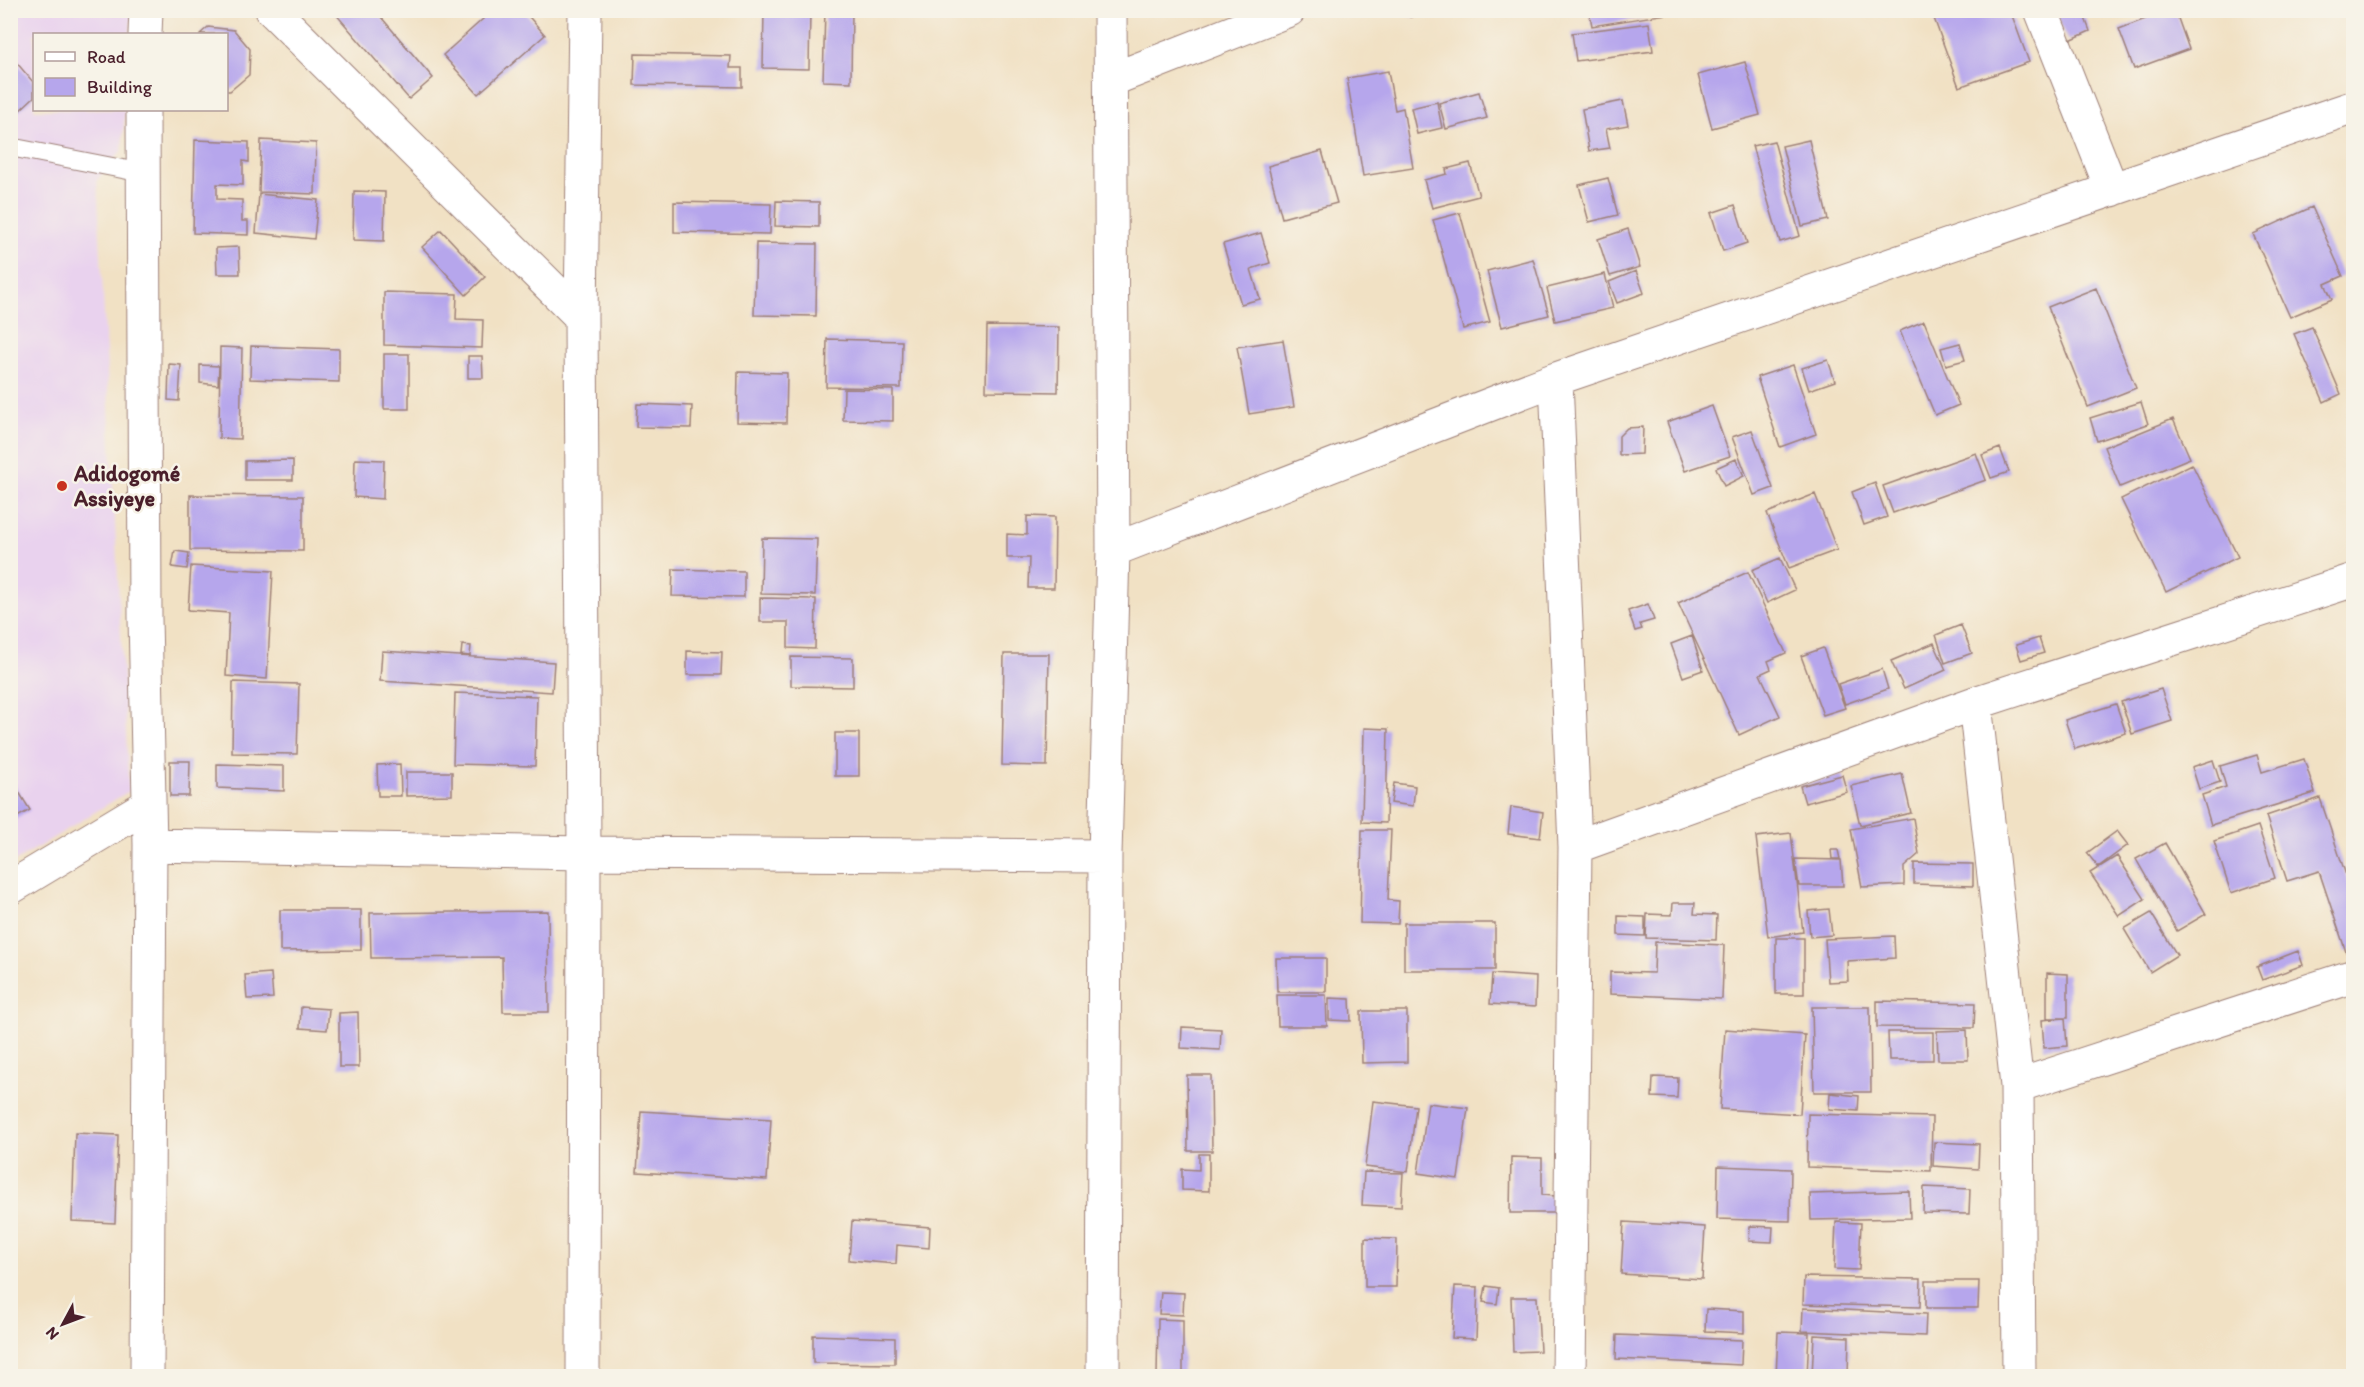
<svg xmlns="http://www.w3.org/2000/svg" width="2364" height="1387" font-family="Itim,sans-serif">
	<rect width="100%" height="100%" fill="#f7f3e8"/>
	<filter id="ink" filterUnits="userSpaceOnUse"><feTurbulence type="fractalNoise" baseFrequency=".0167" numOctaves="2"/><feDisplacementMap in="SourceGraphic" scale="12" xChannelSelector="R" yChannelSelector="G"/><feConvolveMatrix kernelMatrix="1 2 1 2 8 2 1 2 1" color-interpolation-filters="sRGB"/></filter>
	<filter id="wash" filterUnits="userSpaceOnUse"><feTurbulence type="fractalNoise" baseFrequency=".008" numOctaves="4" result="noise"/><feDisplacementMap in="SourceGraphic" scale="24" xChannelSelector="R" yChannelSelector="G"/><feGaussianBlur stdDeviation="1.35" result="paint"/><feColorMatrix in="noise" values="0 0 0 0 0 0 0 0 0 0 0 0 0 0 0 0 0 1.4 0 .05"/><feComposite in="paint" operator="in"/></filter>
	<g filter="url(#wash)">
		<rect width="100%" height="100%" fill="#f1e1c4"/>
		<path fill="#e9d2ee" d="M11,11H132L130,34H34V110H125L122,150L97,180L129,791L11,864Z"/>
		<g id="blocks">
			<path fill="#b6a6ec" d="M335,10H375L433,78L409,99L334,12Z
				M493,10H523L545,35L478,94L443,55Z
				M764,10H810L809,69L763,68Z
				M825,10H852L851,82L823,81Z
				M1408,10H1437V11L1410,17Z
				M1589,10H1666L1667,14L1592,26Z
				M1931,10H2010L2029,62L1959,87Z
				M2055,10H2082L2090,31L2068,41Z
				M2169,10H2175L2189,49L2134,69L2119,29Z
				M1649,23L1653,51L1576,61L1572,33Z
				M208,27L234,30L250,49L249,75L230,91H226V34H200Z
				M635,54L731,56L730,68H742V87L634,85Z
				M10,55L34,83V97L18,112L10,103Z
				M1745,62L1760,115L1712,128L1698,75Z
				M1388,71L1395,110L1403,108L1413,168L1363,176L1347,78Z
				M1479,92L1487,118L1446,129L1439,103Z
				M1623,101L1628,125L1606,129L1610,148L1589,151L1582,109Z
				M1437,102L1442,128L1417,134L1411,108Z
				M195,140L249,142V162L243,161V185L217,184V199L242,200V221H248V235L193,233Z
				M261,140L316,143L315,194L259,192Z
				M1809,140L1828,220L1802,226L1782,146Z
				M1774,141L1800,236L1780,242L1752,146Z
				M1322,151L1337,203L1282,218L1268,166Z
				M1470,163L1479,196L1432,208L1424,180L1447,174L1446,169Z
				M1608,178L1618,215L1589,222L1579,185Z
				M354,191L385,192L384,241L353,240Z
				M259,194L318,200L314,239L256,233Z
				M776,201L819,202V227L775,226Z
				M674,202L771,204L770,234L674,232Z
				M1735,205L1747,243L1723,251L1711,213Z
				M2312,207L2343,276L2325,284L2332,299L2290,317L2253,234Z
				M1460,213L1490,322L1463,329L1433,220Z
				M1628,229L1640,267L1610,276L1598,239Z
				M441,230L485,277L466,295L422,247Z
				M1261,233L1270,263L1251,269L1260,299L1241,304L1223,244Z
				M756,243L817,244L816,316L754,315Z
				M239,247L240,274H217L216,248Z
				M1533,259L1549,315L1502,327L1487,271Z
				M1636,271L1644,293L1617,303L1609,282Z
				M1605,274L1613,308L1555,321L1547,288Z
				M2096,288L2136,388L2088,407L2048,307Z
				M384,292L457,294L456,319L483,320L482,348L384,345Z
				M1924,321L1959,405L1935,415L1900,331Z
				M987,326L1059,327L1058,392L986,391Z
				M2312,327L2341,394L2324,402L2294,334Z
				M827,339L902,341L901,388L826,387Z
				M1283,340L1294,407L1249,414L1237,347Z
				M1960,343L1965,360L1946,365L1941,348Z
				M251,346L339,349V382L250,379Z
				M220,347L242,348L240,439L219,438Z
				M384,354H409V409H384Z
				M468,356H482L483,378H468Z
				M1828,360L1835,381L1809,390L1802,368Z
				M169,364L181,365L179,401L168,400Z
				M200,365L219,366L218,385L200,383Z
				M1793,365L1816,434L1780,447L1757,377Z
				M738,372L787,373L786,423L737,422Z
				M844,389L893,390V421L843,420Z
				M2141,402L2148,424L2097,441L2090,418Z
				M637,404L692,406L691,428L636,427Z
				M1712,406L1730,456L1685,471L1667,422Z
				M2173,419L2190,458L2120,487L2104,447Z
				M1643,427L1642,454L1619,455V436L1627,428Z
				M1752,430L1773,488L1754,495L1732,437Z
				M2000,448L2009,472L1991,478L1982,455Z
				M1976,453L1986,480L1893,513L1883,486Z
				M355,459L384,460L383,499L354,497Z
				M1736,459L1744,476L1724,486L1716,468Z
				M293,460V480H245V461Z
				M2192,464L2238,557L2166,592L2121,499Z
				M1875,483L1887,517L1864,525L1852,492Z
				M1815,494L1837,550L1789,568L1767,513Z
				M190,495L303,496V551L190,550Z
				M1027,516L1055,517L1054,588H1028L1029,558H1007V534L1027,535Z
				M762,538L817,539L815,595L761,594Z
				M175,551L189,553L187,569L172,567Z
				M1780,558L1795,590L1767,603L1752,570Z
				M191,566L273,571L267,679L226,676L229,613L188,610Z
				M673,569L744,571V597L672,596Z
				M1748,572L1786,653L1768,661L1771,669L1760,674L1780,716L1739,735L1678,603Z
				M760,598L816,599L815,649L788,648V622H760Z
				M1648,604L1654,620L1640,624L1642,629L1635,631L1628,611Z
				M1961,625L1972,653L1945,663L1936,635Z
				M1692,636L1703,670L1683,677L1671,644Z
				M2039,638L2044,653L2021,660L2016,645Z
				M1934,643L1946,670L1904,689L1891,661Z
				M462,645L471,646L470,656L461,655Z
				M1823,648L1845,708L1823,715L1801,656Z
				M382,651L554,662L552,692L380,681Z
				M687,651L722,652L721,675H687Z
				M1004,654H1049L1047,766L1002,765Z
				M791,657L853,658V687L791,686Z
				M1882,669L1888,689L1845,704L1838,684Z
				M233,682L299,684L297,754L232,753Z
				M2161,689L2172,721L2132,734L2121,702Z
				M455,693L537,696L535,766L453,764Z
				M2116,704L2126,733L2075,749L2065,720Z
				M1364,728L1388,729L1386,823L1362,822Z
				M835,733H859V776H835Z
				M2257,755L2262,772L2304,759L2315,793L2211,825L2202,795L2226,787L2220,766Z
				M2213,760L2220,782L2199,789L2192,767Z
				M170,761H190L189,796H170Z
				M217,764L284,766V791L217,788Z
				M400,764L401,796H378L377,765Z
				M406,772H452V795L406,796Z
				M1902,774L1911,813L1860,825L1851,786Z
				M1842,775L1847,792L1805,803L1800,786Z
				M1394,783L1415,786L1413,806L1391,803Z
				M14,784L30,810L10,821V787Z
				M2320,798L2354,899V949L2346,952L2319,871L2287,881L2266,816Z
				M1511,807L1543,812L1540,838L1508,834Z
				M1913,818L1919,854L1904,867V885L1862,887L1851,829Z
				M2258,826L2275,878L2231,893L2214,841Z
				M1362,830H1391L1388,900L1399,901L1398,924L1360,923Z
				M2117,831L2128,845L2098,867L2087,853Z
				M1791,833L1803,932L1768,937L1756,837Z
				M2165,843L2206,914L2177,931L2136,859Z
				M1831,850H1838L1840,859H1832Z
				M2117,856L2145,899L2119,916L2090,873Z
				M1795,859L1841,860L1843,886H1799Z
				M1914,863L1973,864V886L1914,884Z
				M1673,903H1695L1694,914L1717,915L1716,940L1646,938L1647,914L1672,915Z
				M1829,909L1832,935L1810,937L1808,911Z
				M280,910H361V950L280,951Z
				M548,911L549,1012H503L502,957L371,958L370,913Z
				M2151,913L2177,955L2150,972L2124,929Z
				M1618,916L1645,917V936L1618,935Z
				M1404,923H1495V970H1404Z
				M1894,936L1895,958L1847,961L1848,981L1828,982L1825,939Z
				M1776,938H1804V994H1776Z
				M1655,942L1724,945L1722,999L1610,994V972L1654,973Z
				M2298,951L2303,965L2262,980L2257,967Z
				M1276,958H1326V992H1277Z
				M271,973L273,998L247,999L245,975Z
				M2047,973L2068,974V1018H2047Z
				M1492,974L1536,977L1535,1007L1490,1004Z
				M1277,995H1326L1327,1026H1278Z
				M1329,998L1350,999L1351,1021L1329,1020Z
				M1877,1001L1975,1003L1974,1028L1877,1027Z
				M301,1007L329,1009L327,1030L300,1028Z
				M1812,1007H1870L1871,1092H1814Z
				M1361,1011H1407V1062L1362,1063Z
				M358,1012L359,1067H339V1013Z
				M2065,1018L2067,1046L2044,1048L2042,1020Z
				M1182,1027L1221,1029L1220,1050L1181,1048Z
				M1725,1029L1805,1035L1800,1114L1720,1109Z
				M1967,1030L1968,1060H1938L1937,1031Z
				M1888,1032H1933V1060H1889Z
				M1187,1075H1211L1212,1151H1188Z
				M1653,1077L1678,1078L1677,1098L1652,1097Z
				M1830,1093L1859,1096L1858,1111L1829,1109Z
				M1373,1101L1416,1106L1408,1172L1365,1167Z
				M1428,1103L1468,1108L1458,1179L1418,1173Z
				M641,1111L771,1119L767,1180L637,1172Z
				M1808,1114L1932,1117L1931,1171L1807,1167Z
				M75,1133L118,1135L115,1223L72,1221Z
				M1934,1142L1979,1144L1978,1169L1933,1166Z
				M1199,1154H1209V1191L1182,1190V1169L1199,1170Z
				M1511,1157L1542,1158V1195L1555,1196V1213H1510Z
				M1718,1166L1791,1169L1790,1221L1717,1219Z
				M1364,1172L1403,1173L1401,1207L1362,1205Z
				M1924,1187L1970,1189L1969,1214L1923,1213Z
				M1909,1191L1910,1218L1811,1220L1810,1194Z
				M852,1221L930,1227L929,1248L897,1245L896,1264L849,1260Z
				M1624,1222L1705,1227L1702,1279L1621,1274Z
				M1836,1222L1861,1223L1859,1270L1834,1269Z
				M1750,1226L1773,1227L1772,1242L1749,1241Z
				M1365,1238L1397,1239L1396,1287H1365Z
				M1804,1277L1921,1279L1920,1307L1803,1304Z
				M1926,1281H1979L1978,1308H1926Z
				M1455,1286L1478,1287L1476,1339L1452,1338Z
				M1486,1286L1499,1288L1497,1304L1483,1302Z
				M1161,1292L1184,1293L1183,1315L1159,1314Z
				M1511,1297H1537L1540,1351L1513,1352Z
				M1803,1308L1926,1314L1925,1336L1802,1331Z
				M1706,1309L1744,1311V1333L1705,1331Z
				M1158,1319L1183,1320V1376H1157Z
				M1778,1332L1809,1333L1807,1376H1776Z
				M813,1335L895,1338V1364L813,1363Z
				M1617,1335L1742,1340L1741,1365L1616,1359Z
				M1814,1335L1849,1337L1848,1376H1812Z"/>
		</g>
	</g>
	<g filter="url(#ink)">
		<use href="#blocks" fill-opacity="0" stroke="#9e8078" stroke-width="1.5"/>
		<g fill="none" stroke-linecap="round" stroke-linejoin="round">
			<g stroke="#9e8078" stroke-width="20">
				<path id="service" d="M10,147L143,173"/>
			</g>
			<g stroke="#9e8078" stroke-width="35">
				<path id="minor" d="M272,10L581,317
					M2041,10L2112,190
					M145,34L146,10
					M1111,80L1289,10
					M143,110L145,618L150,845L147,1376
					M1556,379L1575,847L1569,1376
					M1113,550L1556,379L2354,107
					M1975,703L2017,1086L2019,1376
					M150,845L584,853L1105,856
					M1575,847L1975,703L2354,580
					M10,888L148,805
					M2017,1086L2354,976
					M583,1376L584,853L581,317L585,10
					M1103,1376L1105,856L1113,550L1110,10"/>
			</g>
			<use href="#service" stroke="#fff" stroke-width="18"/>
			<use href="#minor" stroke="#fff" stroke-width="33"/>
		</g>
	</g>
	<circle fill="#c8321e" stroke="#f7f3e8" stroke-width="2" cx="62" cy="486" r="6"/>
	<g text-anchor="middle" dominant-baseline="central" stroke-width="5" stroke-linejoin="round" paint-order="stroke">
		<g font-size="22" font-weight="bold" fill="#4a1f2b" stroke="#f7f3e8" text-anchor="start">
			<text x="74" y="473">Adidogomé<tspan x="74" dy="25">Assiyeye</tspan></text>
		</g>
	</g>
	<rect width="2364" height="1387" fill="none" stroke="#f7f3e8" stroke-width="36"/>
	<rect x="33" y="33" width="195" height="78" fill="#f7f3e8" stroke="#b29e9c" stroke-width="1.5"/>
	<rect x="45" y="52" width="30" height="9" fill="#ffffff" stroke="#b29e9c" stroke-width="1.5"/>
	<text x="87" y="63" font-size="18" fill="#4a1f2b">Road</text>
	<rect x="45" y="78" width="30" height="18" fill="#b6a6ec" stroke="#b29e9c" stroke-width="1.5"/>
	<text x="87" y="93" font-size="18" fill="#4a1f2b">Building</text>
	<g transform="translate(63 1324) rotate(229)" stroke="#f7f3e8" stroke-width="4.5" paint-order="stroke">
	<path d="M0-4.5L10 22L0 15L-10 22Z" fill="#4a1f2b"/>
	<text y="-9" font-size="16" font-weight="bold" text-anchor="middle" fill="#4a1f2b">N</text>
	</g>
</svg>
